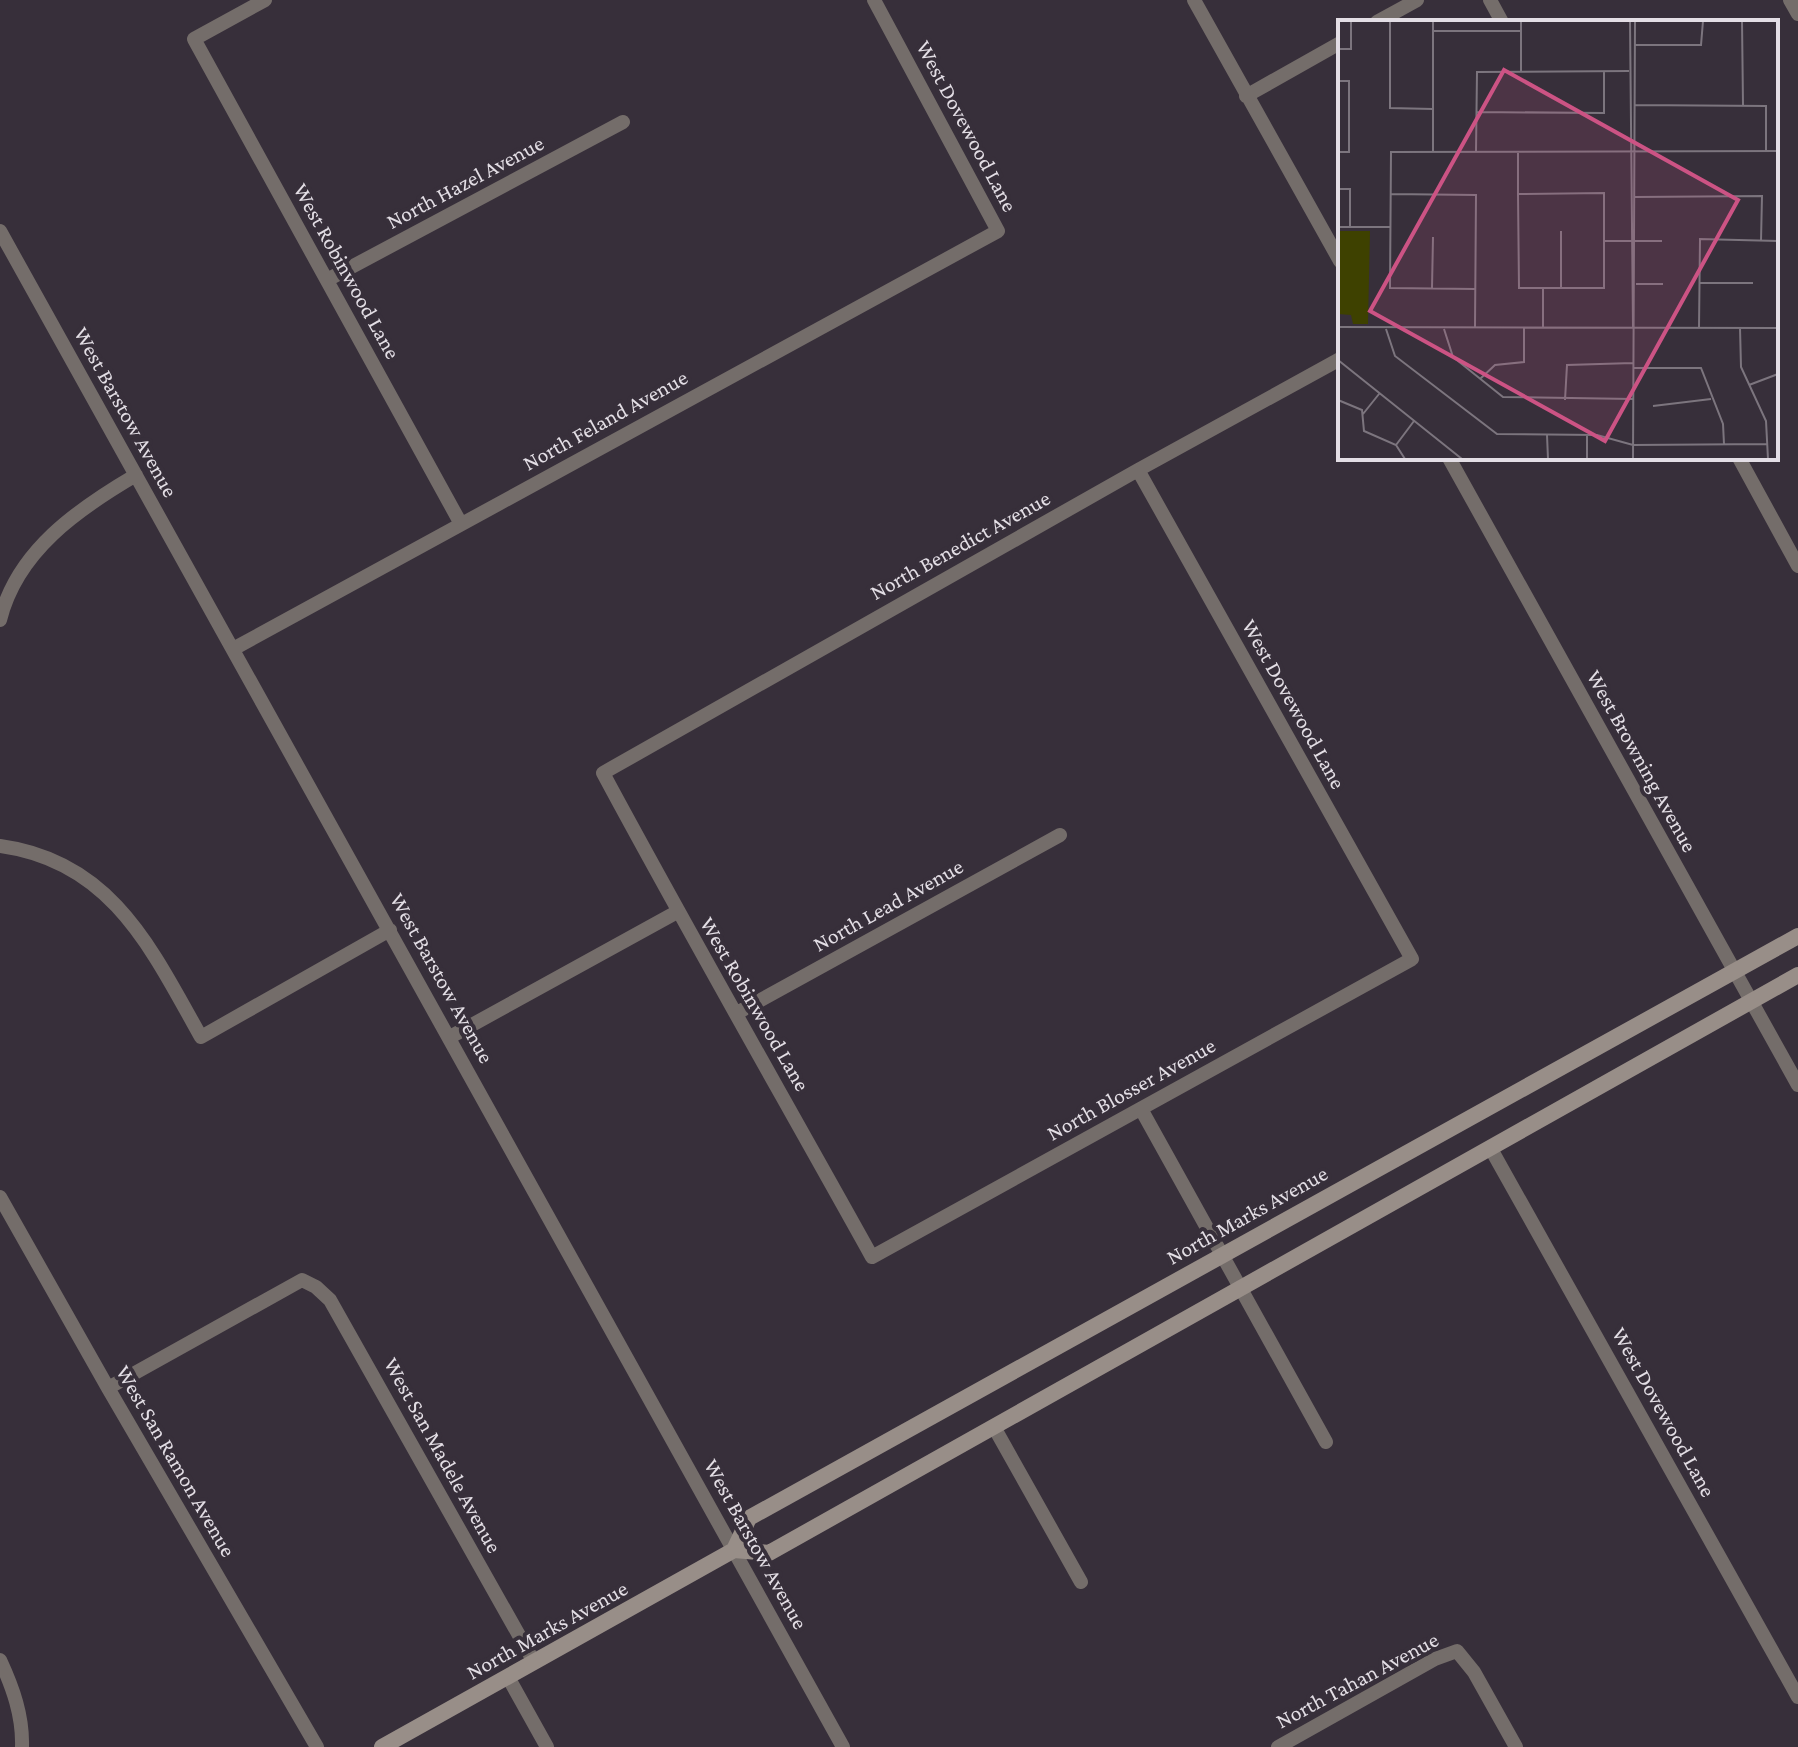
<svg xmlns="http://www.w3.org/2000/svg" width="1798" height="1747" font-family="'Crimson Pro',serif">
	<rect width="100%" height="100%" fill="#372f3a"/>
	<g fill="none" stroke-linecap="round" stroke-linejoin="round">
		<path stroke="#746d6a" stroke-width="14" d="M265,0L194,39L461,524
			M1194,0L1340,261
			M1490,0L1502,22
			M1790,0L1798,14
			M1377,22L1417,0
			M1246,96L1340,43
			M0,231L843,1747
			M327,280L623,122
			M1449,458L1798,1085
			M1739,458L1798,566
			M1138,470L1412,959L872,1257C782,1095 690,935 603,773L1138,470L1340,359
			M0,620C17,551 78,509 136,475
			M233,649L998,231L874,0
			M0,846C112,861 152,950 201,1037L390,930
			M737,1013L1060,835
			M450,1037L677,912
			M1141,1109L1326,1442
			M1491,1149L1798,1697
			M0,1197L108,1388L317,1747
			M108,1388L302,1280L316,1287L330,1300L534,1662
			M994,1427L1081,1582
			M0,1660C13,1688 23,1716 22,1747
			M508,1677L547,1747
			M1278,1747L1435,1659L1457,1651L1474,1672L1516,1747"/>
		<path stroke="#988e88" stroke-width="16" d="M734,1550L749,1518L1798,936
			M382,1747L734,1550L769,1553L1798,975"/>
	</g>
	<g text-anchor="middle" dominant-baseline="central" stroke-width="8" stroke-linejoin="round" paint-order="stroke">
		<g font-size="22" fill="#e3dee5" stroke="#372f3a">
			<text transform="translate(967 126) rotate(62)">West Dovewood Lane</text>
			<text transform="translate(465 182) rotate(-28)">North Hazel Avenue</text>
			<text transform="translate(347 271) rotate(61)">West Robinwood Lane</text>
			<text transform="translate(126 412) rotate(61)">West Barstow Avenue</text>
			<text transform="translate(605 420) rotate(-29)">North Feland Avenue</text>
			<text transform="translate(960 545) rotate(-29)">North Benedict Avenue</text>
			<text transform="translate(1294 704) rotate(61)">West Dovewood Lane</text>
			<text transform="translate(1642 761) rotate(61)">West Browning Avenue</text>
			<text transform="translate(888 905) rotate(-29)">North Lead Avenue</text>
			<text transform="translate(442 978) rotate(61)">West Barstow Avenue</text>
			<text transform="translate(755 1004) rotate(60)">West Robinwood Lane</text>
			<text transform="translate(1131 1089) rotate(-29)">North Blosser Avenue</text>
			<text transform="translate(1247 1215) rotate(-29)">North Marks Avenue</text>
			<text transform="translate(1664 1412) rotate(61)">West Dovewood Lane</text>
			<text transform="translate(443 1455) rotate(61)">West San Madele Avenue</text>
			<text transform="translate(176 1461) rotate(60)">West San Ramon Avenue</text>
			<text transform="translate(756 1544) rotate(61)">West Barstow Avenue</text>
			<text transform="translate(547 1630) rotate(-29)">North Marks Avenue</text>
			<text transform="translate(1357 1680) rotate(-28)">North Tahan Avenue</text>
		</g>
	</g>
	<g transform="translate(1338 20)">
		<rect width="440" height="440" fill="#372f3a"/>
		<path d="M0,211H32L30,304H15L13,295L0,294Z" fill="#3e4100"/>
		<path fill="none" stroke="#7c757e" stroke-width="2" d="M52,1V88L95,89M292,1L295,308M404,1L405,85M95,11H183M297,25H363L365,1M0,29H13V1M183,51V1M0,61H11V132H0M297,85L428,86V131M138,92L266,93V52M95,131V1M138,131L139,52L291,51M0,169H12V207M52,174L138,175L137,307M180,174L266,173V268H181L180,174V132M297,177L424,176L423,221M0,207H52M266,221H324M362,263H415M298,264H325M94,268L95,217M223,268V211M137,269L52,268L53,132L440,131M0,307L440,308M205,308V268M361,308L362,219L440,221M402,308L403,347L428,401L430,439M48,309L57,336L159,414L259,415L295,425L430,424M106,309L115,337L165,377L295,379M0,340L124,439M295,348H363L385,404L386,424M142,359L157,345L186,342V308M411,365L440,354M0,380L24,390L26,411L58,425L67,439M227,380L229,345L295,343M315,386L373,379M25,394L41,374M249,414V439M209,415L210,439M58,425L76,401M295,439L297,1"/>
		<path fill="#cc5384" fill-opacity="0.15" stroke="#cc5384" stroke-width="4" d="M166,50L400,180L267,421L32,291Z"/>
		<rect width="440" height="440" fill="none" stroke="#e3dee5" stroke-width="4"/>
	</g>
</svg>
